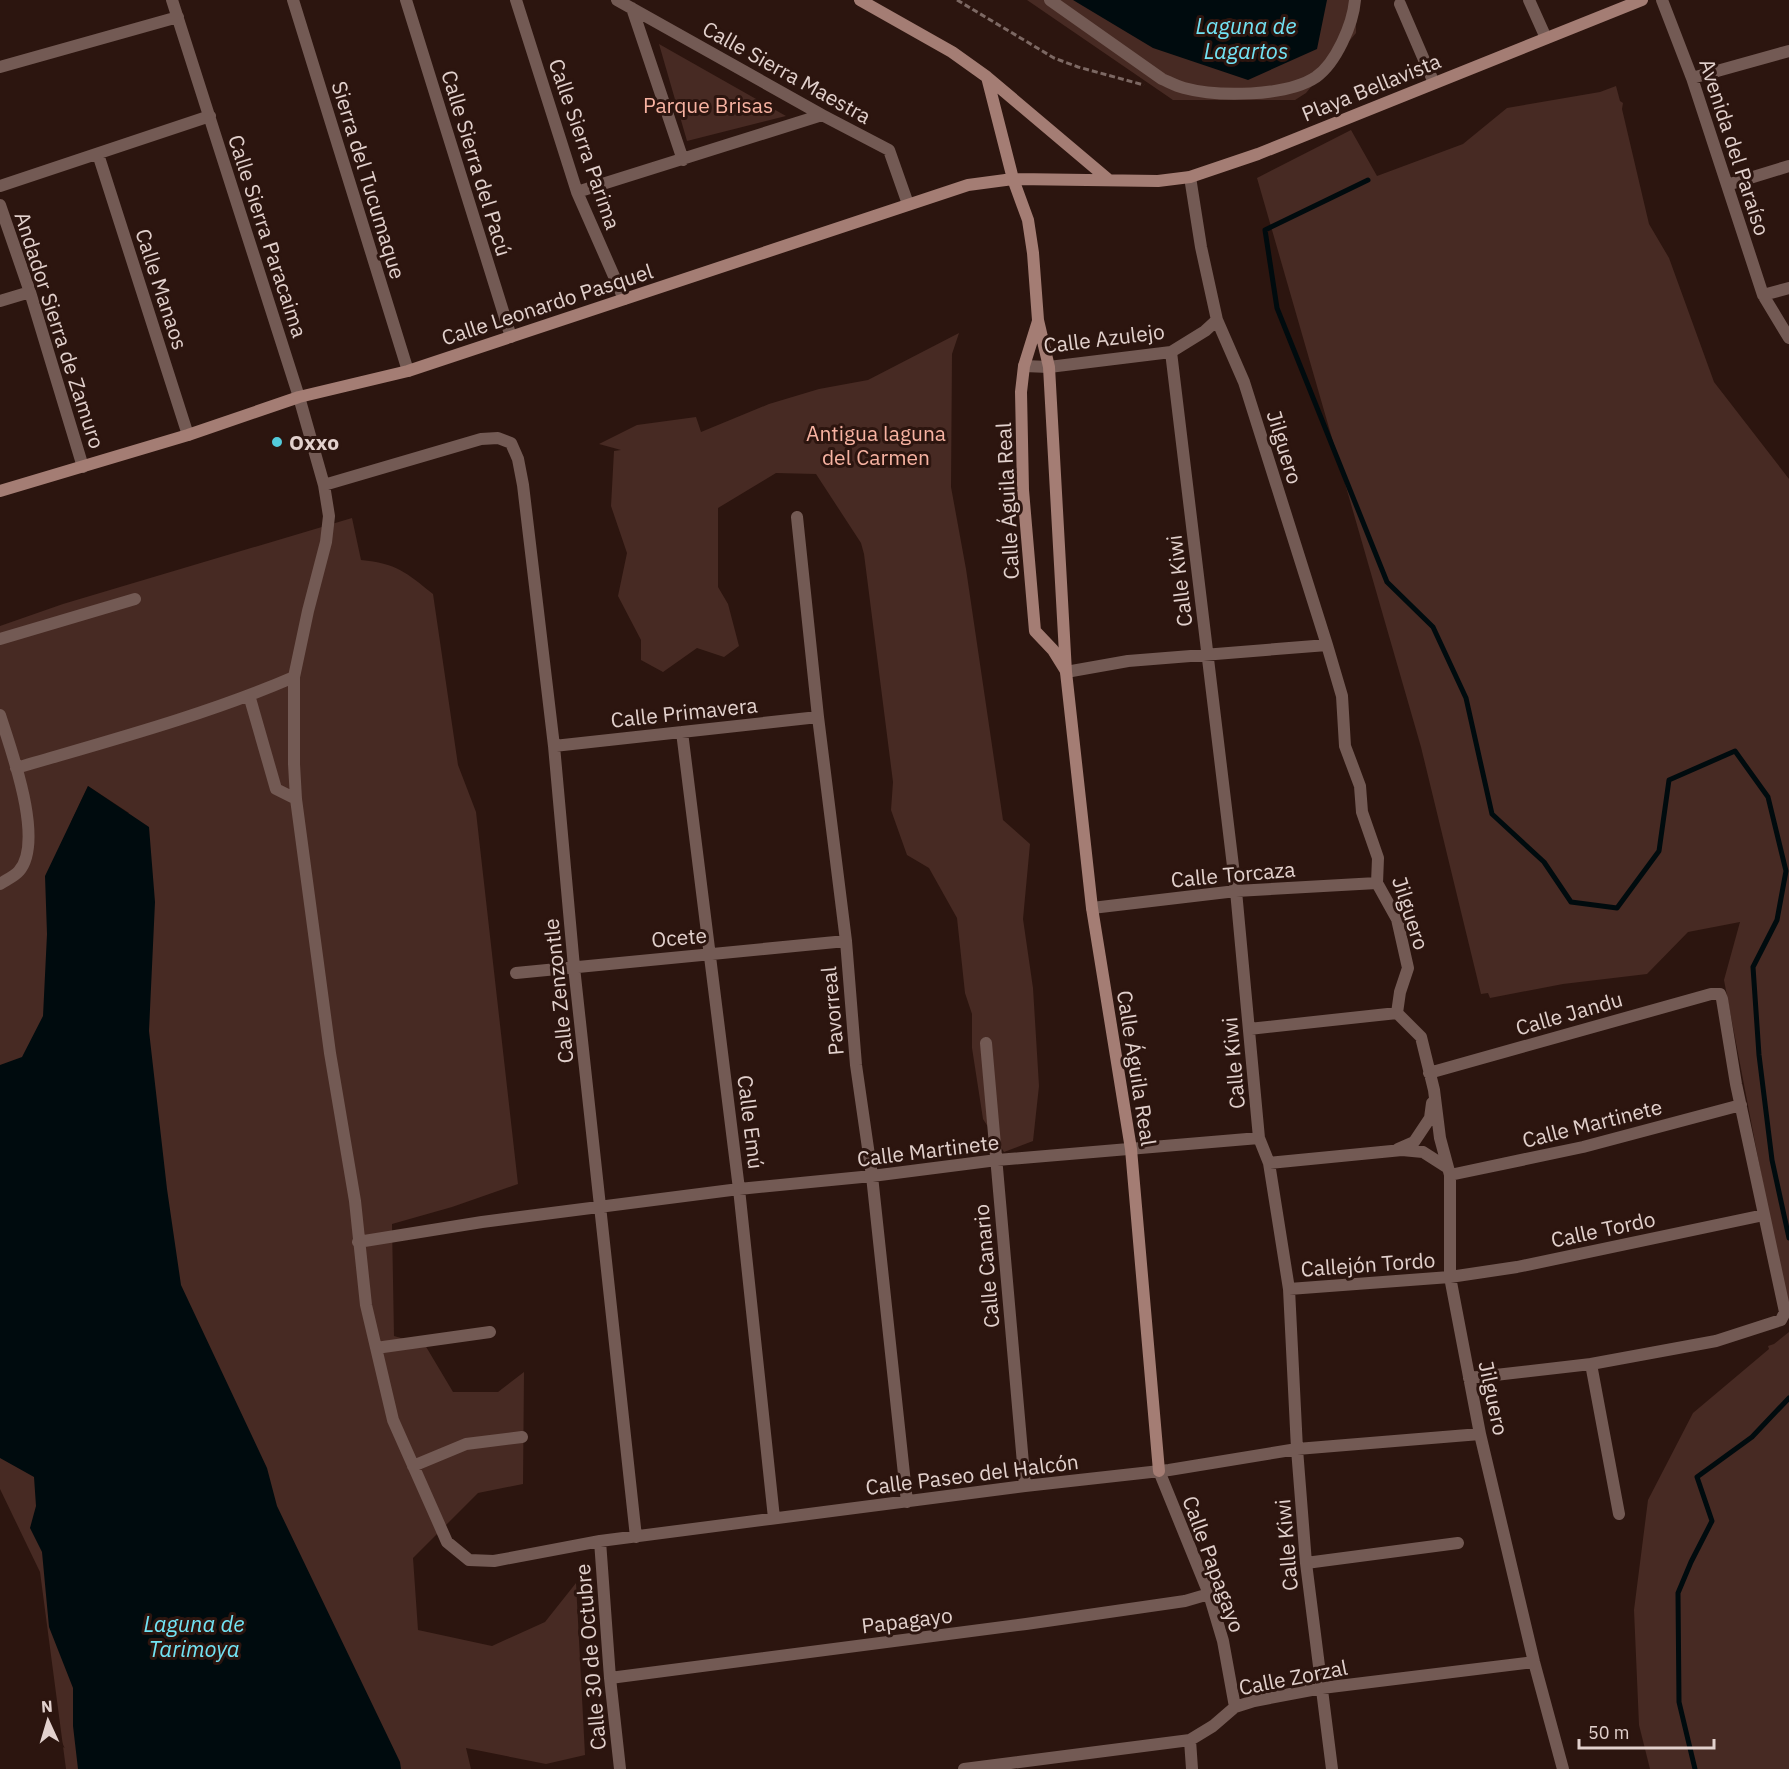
<svg xmlns="http://www.w3.org/2000/svg" width="1789" height="1769" font-family="'IBM Plex Sans',sans-serif">
	<rect width="100%" height="100%" fill="#2c150f"/>
	<path fill="#472a23" fill-rule="evenodd" d="M1027,0H1356V33L1306,93L1295,100H1173Z
		M659,44L786,116L687,141Z
		M1616,86L1620,101L1623,103L1622,109L1649,224L1669,258L1714,382L1789,479V1320L1724,980L1740,922L1688,932L1647,974L1563,984L1490,998L1488,993L1481,994L1421,747L1257,178L1351,130L1377,176L1463,144L1507,108L1600,92Z
		M959,333L952,354L951,487L966,569L1003,820L1030,844L1023,919L1033,988L1039,1086L1033,1141L1004,1152L983,1119L972,1048V1014L965,993L957,918L929,868L907,855L891,810L893,782L864,554L861,543L816,474L776,473L718,508V587L728,604L739,646L724,657L697,648L663,672L641,660V640L618,596L627,553L611,506L614,451L621,450L599,444L637,425L696,417L701,432L769,404L819,389L868,380Z
		M352,518L361,560C396,563 407,573 433,594L458,765L476,812L518,1184L452,1207L392,1224L394,1336L425,1345L453,1392H498L524,1372L523,1484L478,1493L413,1558L418,1630L492,1646L545,1622L576,1583L585,1755L546,1764L466,1748L471,1769H66L40,1572L0,1489V626L63,604ZM88,786L129,813L71,822Z
		M1789,1332V1769H1650L1639,1725L1634,1610L1648,1500L1693,1413L1769,1349L1768,1346L1774,1344Z"/>
	<path fill="#000b0e" d="M1073,0H1327L1317,49L1248,80L1153,48Z
		M88,786L149,827L155,902L149,1031L167,1189L181,1285L267,1468L277,1506L400,1762L401,1769H78L73,1726V1688L49,1627L42,1552L30,1528L36,1506L34,1477L0,1458V1065L22,1057L43,1016L47,934L45,876Z"/>
	<g fill="none" stroke-linecap="round" stroke-linejoin="round">
		<path stroke="#000b0e" stroke-width="5" d="M1368,180L1265,230L1277,308L1387,582L1433,627L1466,698L1492,814L1544,862L1571,902L1617,908L1659,851L1669,780L1735,751L1768,797L1786,871L1777,920L1753,967L1759,1055L1772,1160L1789,1238
			M1695,1769L1679,1702L1678,1593L1691,1562L1712,1521L1697,1477L1752,1437L1789,1398"/>
		<path stroke="#7c6863" stroke-width="3" stroke-dasharray="6 3" stroke-linecap="butt" d="M957,0L1054,58L1078,67L1144,85"/>
		<path stroke="#735a54" stroke-width="12" d="M172,0L299,397L324,485L329,516L326,542L308,611L294,677V764L296,799L330,1053L355,1201L366,1305L393,1420L447,1542L469,1560L494,1561L600,1541L1025,1486L1169,1470L1297,1449L1480,1434
			M293,0L408,371
			M406,0L511,337
			M516,0L577,192L624,299
			M617,0L822,115L889,150L908,204
			M1050,0L1162,79C1169,82 1176,86 1184,88C1217,97 1286,97 1316,77C1336,63 1353,24 1355,0
			M1529,0L1546,38
			M1662,0L1692,78L1763,295L1789,338
			M1400,4L1434,83
			M632,8L683,160
			M0,67L178,17
			M1692,78L1789,51
			M98,154L188,435
			M1190,177L1201,247L1217,320L1244,382L1327,645L1342,696L1345,746L1360,786L1362,812L1378,858L1377,883L1397,919L1408,968L1400,992L1397,1013L1421,1037L1434,1090L1440,1138L1450,1175V1277L1480,1434L1534,1662L1563,1769
			M1727,185L1789,166
			M0,186L210,116
			M577,192L822,115
			M0,205L30,292L83,467
			M1763,295L1789,288
			M0,301L30,292
			M1171,352L1236,891L1259,1138L1269,1163L1289,1289L1297,1449L1306,1563L1332,1769
			M1024,366L1049,367L1171,352L1205,331L1217,320
			M324,485L481,439L498,438L511,443L518,459L523,485L554,746L574,967L636,1537
			M797,517L818,717L846,941L856,1065L872,1176L907,1502
			M0,639L135,599
			M1066,672L1128,661L1327,645
			M249,695L276,789L296,799
			M0,715C11,750 45,841 19,871C15,876 6,880 0,884
			M682,732L739,1189L774,1518
			M554,746L818,717
			M16,768C108,741 206,715 294,677
			M1092,908L1236,891L1377,883
			M516,973L846,941
			M1249,1029L1397,1013
			M986,1043L1025,1486
			M1429,1073L1711,994H1720L1722,999L1736,1084L1785,1312L1781,1320L1716,1341L1591,1364L1469,1378
			M1398,1149L1414,1142L1430,1118L1432,1103
			M1269,1163L1402,1150L1423,1152L1448,1168
			M1450,1175L1583,1147L1741,1105
			M358,1242L482,1222L739,1189L872,1176L997,1160L1259,1138
			M1289,1289L1450,1277L1517,1267L1764,1215
			M376,1348L490,1332
			M1591,1364L1619,1514
			M413,1466L466,1444L522,1437
			M1159,1471L1209,1594L1223,1641L1235,1707
			M600,1541L610,1678L620,1769
			M1306,1563L1458,1543
			M610,1678L1026,1624L1185,1601L1209,1594
			M1190,1740L1192,1769
			M964,1769L1190,1740L1213,1726L1235,1707L1254,1701L1322,1688L1534,1662"/>
		<path stroke="#a47d74" stroke-width="12" d="M860,0L952,52L987,77L1109,180
			M987,77L1013,179L1028,220L1033,253L1038,320L1049,367L1066,672L1092,908L1131,1149L1159,1471
			M1038,321L1024,366L1021,392L1023,490L1035,631L1053,650L1066,671
			M0,491L188,435L299,397L408,371L968,185L1013,179L1158,181L1190,177L1258,154L1642,0"/>
	</g>
	<circle fill="#53cbdb" stroke="#2c150f" stroke-width="2" cx="277" cy="442" r="6"/>
	<g text-anchor="middle" dominant-baseline="central" stroke-width="6" stroke-linejoin="round" paint-order="stroke">
		<g font-size="21" fill="#e2d1cd" stroke="#2c150f">
			<text transform="translate(787 72) rotate(29)">Calle Sierra Maestra</text>
			<text transform="translate(1371 87) rotate(-22)">Playa Bellavista</text>
			<text transform="translate(585 144) rotate(71)">Calle Sierra Parima</text>
			<text transform="translate(1735 147) rotate(72)">Avenida del Paraíso</text>
			<text transform="translate(477 163) rotate(73)">Calle Sierra del Pacú</text>
			<text transform="translate(369 180) rotate(73)">Sierra del Tucumaque</text>
			<text transform="translate(268 236) rotate(72)">Calle Sierra Paracaima</text>
			<text transform="translate(162 289) rotate(72)">Calle Manaos</text>
			<text transform="translate(547 304) rotate(-18)">Calle Leonardo Pasquel</text>
			<text transform="translate(60 330) rotate(72)">Andador Sierra de Zamuro</text>
			<text transform="translate(1104 338) rotate(-7)">Calle Azulejo</text>
			<text transform="translate(1285 447) rotate(73)">Jilguero</text>
			<text transform="translate(1007 501) rotate(-93)">Calle Águila Real</text>
			<text transform="translate(1179 581) rotate(-97)">Calle Kiwi</text>
			<text transform="translate(684 712) rotate(-6)">Calle Primavera</text>
			<text transform="translate(1233 874) rotate(-5)">Calle Torcaza</text>
			<text transform="translate(1411 913) rotate(72)">Jilguero</text>
			<text transform="translate(679 937) rotate(-5)">Ocete</text>
			<text transform="translate(558 991) rotate(-96)">Calle Zenzontle</text>
			<text transform="translate(832 1011) rotate(-95)">Pavorreal</text>
			<text transform="translate(1569 1013) rotate(-16)">Calle Jandu</text>
			<text transform="translate(1233 1063) rotate(-95)">Calle Kiwi</text>
			<text transform="translate(1137 1068) rotate(81)">Calle Águila Real</text>
			<text transform="translate(751 1122) rotate(83)">Calle Emú</text>
			<text transform="translate(1592 1123) rotate(-14)">Calle Martinete</text>
			<text transform="translate(928 1150) rotate(-7)">Calle Martinete</text>
			<text transform="translate(1603 1229) rotate(-12)">Calle Tordo</text>
			<text transform="translate(1368 1264) rotate(-4)">Callejón Tordo</text>
			<text transform="translate(986 1266) rotate(-95)">Calle Canario</text>
			<text transform="translate(1494 1398) rotate(78)">Jilguero</text>
			<text transform="translate(972 1474) rotate(-7)">Calle Paseo del Halcón</text>
			<text transform="translate(1286 1545) rotate(-95)">Calle Kiwi</text>
			<text transform="translate(1214 1564) rotate(70)">Calle Papagayo</text>
			<text transform="translate(907 1620) rotate(-7)">Papagayo</text>
			<text transform="translate(590 1657) rotate(-95)">Calle 30 de Octubre</text>
			<text transform="translate(1293 1677) rotate(-11)">Calle Zorzal</text>
		</g>
		<g font-size="21" fill="#f8b3a2" stroke="#2c150f">
			<text x="708" y="105">Parque Brisas</text>
			<text x="876" y="433">Antigua laguna<tspan x="876" dy="24">del Carmen</tspan></text>
		</g>
		<g font-size="21" font-weight="bold" fill="#e2d1cd" stroke="#2c150f" text-anchor="start">
			<text x="289" y="442">Oxxo</text>
		</g>
		<g font-size="22" font-style="italic" fill="#72e3f4" stroke="#2c150f">
			<text x="1246" y="25">Laguna de<tspan x="1246" dy="25">Lagartos</tspan></text>
			<text x="194" y="1623">Laguna de<tspan x="194" dy="25">Tarimoya</tspan></text>
		</g>
	</g>
	<g transform="translate(48 1721) rotate(356)" stroke="#2c150f" stroke-width="4.5" paint-order="stroke">
	<path d="M0-4.5L10 22L0 15L-10 22Z" fill="#e2d1cd"/>
	<text y="-9" font-size="16" font-weight="bold" text-anchor="middle" fill="#e2d1cd">N</text>
	</g>
	<path d="M1579 1739v9h135v-9" fill="none" stroke="#e2d1cd" stroke-width="3"/>
	<text x="1588" y="1739" font-size="18" fill="#e2d1cd" stroke="#2c150f" stroke-width="4.5" paint-order="stroke">50 m</text>
</svg>
